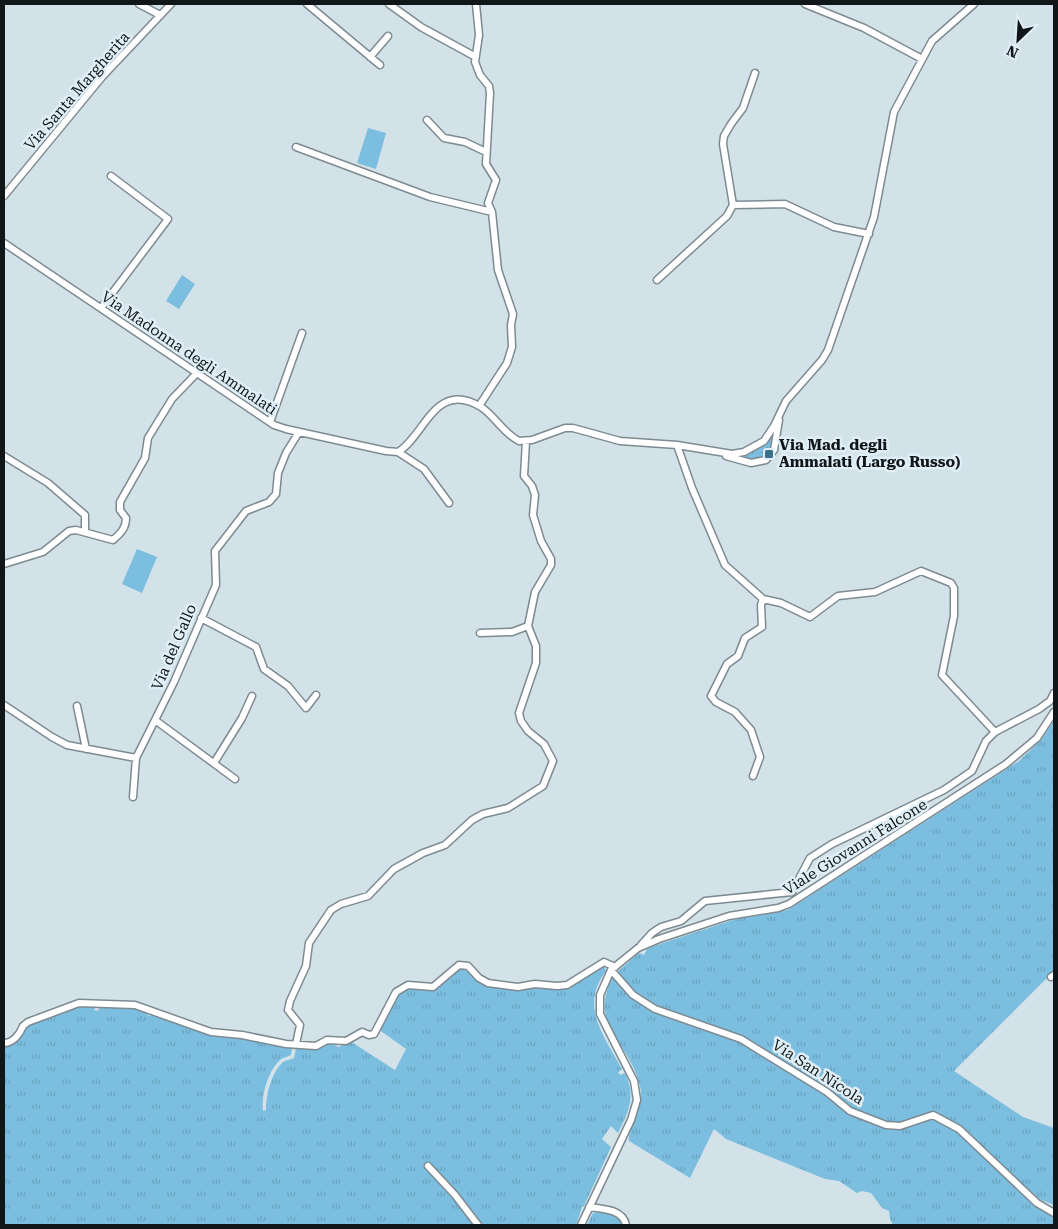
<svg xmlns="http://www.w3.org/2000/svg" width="1058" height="1229" font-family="'Roboto Serif',serif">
	<defs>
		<pattern id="grass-tufts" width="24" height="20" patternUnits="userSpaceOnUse" patternTransform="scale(1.25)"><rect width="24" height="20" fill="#7bbedf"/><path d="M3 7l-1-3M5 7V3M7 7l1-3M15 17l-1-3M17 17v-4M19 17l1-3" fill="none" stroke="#69a3bf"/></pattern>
		<pattern id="garden-dots" width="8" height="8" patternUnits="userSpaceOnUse" patternTransform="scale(1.25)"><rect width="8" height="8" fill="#7bbedf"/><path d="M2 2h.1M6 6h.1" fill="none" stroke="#69a3bf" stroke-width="1.8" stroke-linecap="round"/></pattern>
	</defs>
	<rect width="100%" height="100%" fill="#d3e2e9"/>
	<path fill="url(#grass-tufts)" d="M1054,721V971L954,1071L1023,1117L1054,1128V1205L1039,1199L962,1128L951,1120L931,1113L900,1123H885L852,1110L741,1037L656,1008L635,994L616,973L639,953L644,955L647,949L657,945L733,920L788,910L1019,761L1041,740Z
		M604,965L606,971C579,1006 604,1036 622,1069L618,1072L620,1075L625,1073C636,1096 629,1111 618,1133L611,1126L602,1139L611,1147L584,1206L582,1207L576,1225H4V1046C16,1046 21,1035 25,1026L68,1008L95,1006L94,1010L97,1011L101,1007H134L147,1011L146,1014L150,1016L153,1014L292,1048L291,1055C287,1057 284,1057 280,1060C268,1071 261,1096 263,1111L266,1110C266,1095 271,1073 283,1062C286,1060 290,1060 294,1058L296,1048L298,1047L327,1042L339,1047L350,1041L395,1070L406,1049L378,1029L398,993L408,987L432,990L458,968C471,970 476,981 487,986L556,989L567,987Z
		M613,976L657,1012L748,1045L820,1091L850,1113L889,1128L936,1118L951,1126L1054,1219V1225H893L890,1219L889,1211L882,1208L871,1193L862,1191L857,1193L839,1181L825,1179L726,1139L714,1129L690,1178L629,1141C627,1125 646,1108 640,1086C630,1041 587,1027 613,976Z
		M605,1212L616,1216L623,1225H587L593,1213Z"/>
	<path fill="url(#garden-dots)" d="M771,438L773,439C768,458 760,462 741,458L762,447Z"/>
	<path fill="#7bbedf" d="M368,128L386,133L376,169L357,163Z
		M182,275L195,284L179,309L166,301Z
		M137,549L157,557L142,593L122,584Z"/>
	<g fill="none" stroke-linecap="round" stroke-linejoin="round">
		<g stroke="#7d8a91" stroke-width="9">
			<path id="minor" d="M139,4L160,15
				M307,4L380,65
				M389,4L421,27L474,56
				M476,4L479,35L475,62L480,75L489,86L490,93L486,164L496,180L488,203L492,212L498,270L513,314L511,325L512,347L507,363L479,406
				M805,4L864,28L922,59
				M370,57L388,36
				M427,120L444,138L465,142L486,152
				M296,147L430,197L492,212
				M4,196L102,77L171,4
				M733,205L785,204L834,227L869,234
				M4,243L274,425L286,429L386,451L398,452C425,436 435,379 481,407C495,416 503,433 519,441L532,440L565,428H573L620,441L677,445L732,454L744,452L764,441L774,426L786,401L822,360L828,350L874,217L894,112L932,41L974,4
				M657,280L727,216L733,205L723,144L724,136L731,124L743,108L755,73
				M101,308L168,219L111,176
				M270,422L302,333
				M677,445L692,488L725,565L763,599L781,603L810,617L838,596L875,592L921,571L951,583L954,588V616L942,675L995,732
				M398,452L424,469L449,503
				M4,456L48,483L85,515V532
				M726,456L751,463L766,460L774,450L779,420
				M4,564L43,552L69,531L76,530L113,540C121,533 126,528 126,518L120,510V502L145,458L148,438L172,399L197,373
				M201,618L256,647L264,669L288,686L306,708L316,695
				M480,633L512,632L528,626
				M4,705L52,737L67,745L136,758L174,682L216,585L215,551L246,511L269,502L276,494L278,473L286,453L299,432
				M77,706L86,749
				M155,720L235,779
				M214,763L242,718L252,696
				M753,776L760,757L751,730L735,712L716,702L711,696L727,664L738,656L745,638L762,627L761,605L763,599
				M133,797L136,758
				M641,945L652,933L661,927L681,921L705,901L792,892L810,858L832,844L944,790L972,771L986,741L995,732L1039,709L1050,701L1054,693
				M611,970L633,995L655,1009L741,1039L827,1092L850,1111L886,1125L900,1126L933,1115L959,1129L1037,1203L1054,1213
				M1051,977L1054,975
				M4,1043C13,1043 20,1034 23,1026L28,1022L79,1003L135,1005L211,1032L242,1035L286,1044L316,1046L327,1040L346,1041L362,1032L369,1035L374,1034L396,992L408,985L433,987L459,965L468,966L479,978L488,983L518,987L535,984L557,986L567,985L604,962L615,967
				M296,1044L300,1025L288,1010L290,1001L306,966L309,943L331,910L341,904L368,896L394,869L423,853L445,845L472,820L483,814L508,808L543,786L553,761L544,744L528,731L521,721L519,713L536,663V646L528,626L535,592L551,565V559L541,541L533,515L535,495L532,486L524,476L526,441
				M428,1166L455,1195L478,1225
				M589,1207C603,1209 623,1209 626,1225
				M581,1225L631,1120L637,1100L634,1081L600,1014V995L611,970L638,948L659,939L729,916L778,908L789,904L1006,764L1037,738L1054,712"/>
		</g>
		<use href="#minor" stroke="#fff" stroke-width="6"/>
	</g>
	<rect fill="#39718b" stroke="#e0eff7" stroke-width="2" x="764" y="449" width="10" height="10" rx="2.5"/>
	<g text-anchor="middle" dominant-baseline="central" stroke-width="5" stroke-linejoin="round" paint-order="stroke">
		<g font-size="15" fill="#111619" stroke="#e0eff7">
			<text transform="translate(77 91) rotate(-49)">Via Santa Margherita</text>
			<text transform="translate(189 353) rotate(34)">Via Madonna degli Ammalati</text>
			<text transform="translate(174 647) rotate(-67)">Via del Gallo</text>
			<text transform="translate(855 847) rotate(-32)">Viale Giovanni Falcone</text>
			<text transform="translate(818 1072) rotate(33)">Via San Nicola</text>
		</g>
		<g font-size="15" font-weight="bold" fill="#111619" stroke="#e0eff7" text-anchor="start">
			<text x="779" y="445">Via Mad. degli<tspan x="779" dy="17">Ammalati (Largo Russo)</tspan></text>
		</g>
	</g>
	<rect width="1058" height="1229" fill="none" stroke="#111619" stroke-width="10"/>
	<g transform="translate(1018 40) rotate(205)" stroke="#e0eff7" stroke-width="4" paint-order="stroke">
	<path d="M0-4L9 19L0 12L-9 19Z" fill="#111619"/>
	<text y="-8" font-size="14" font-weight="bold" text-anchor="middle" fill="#111619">N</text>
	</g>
</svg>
